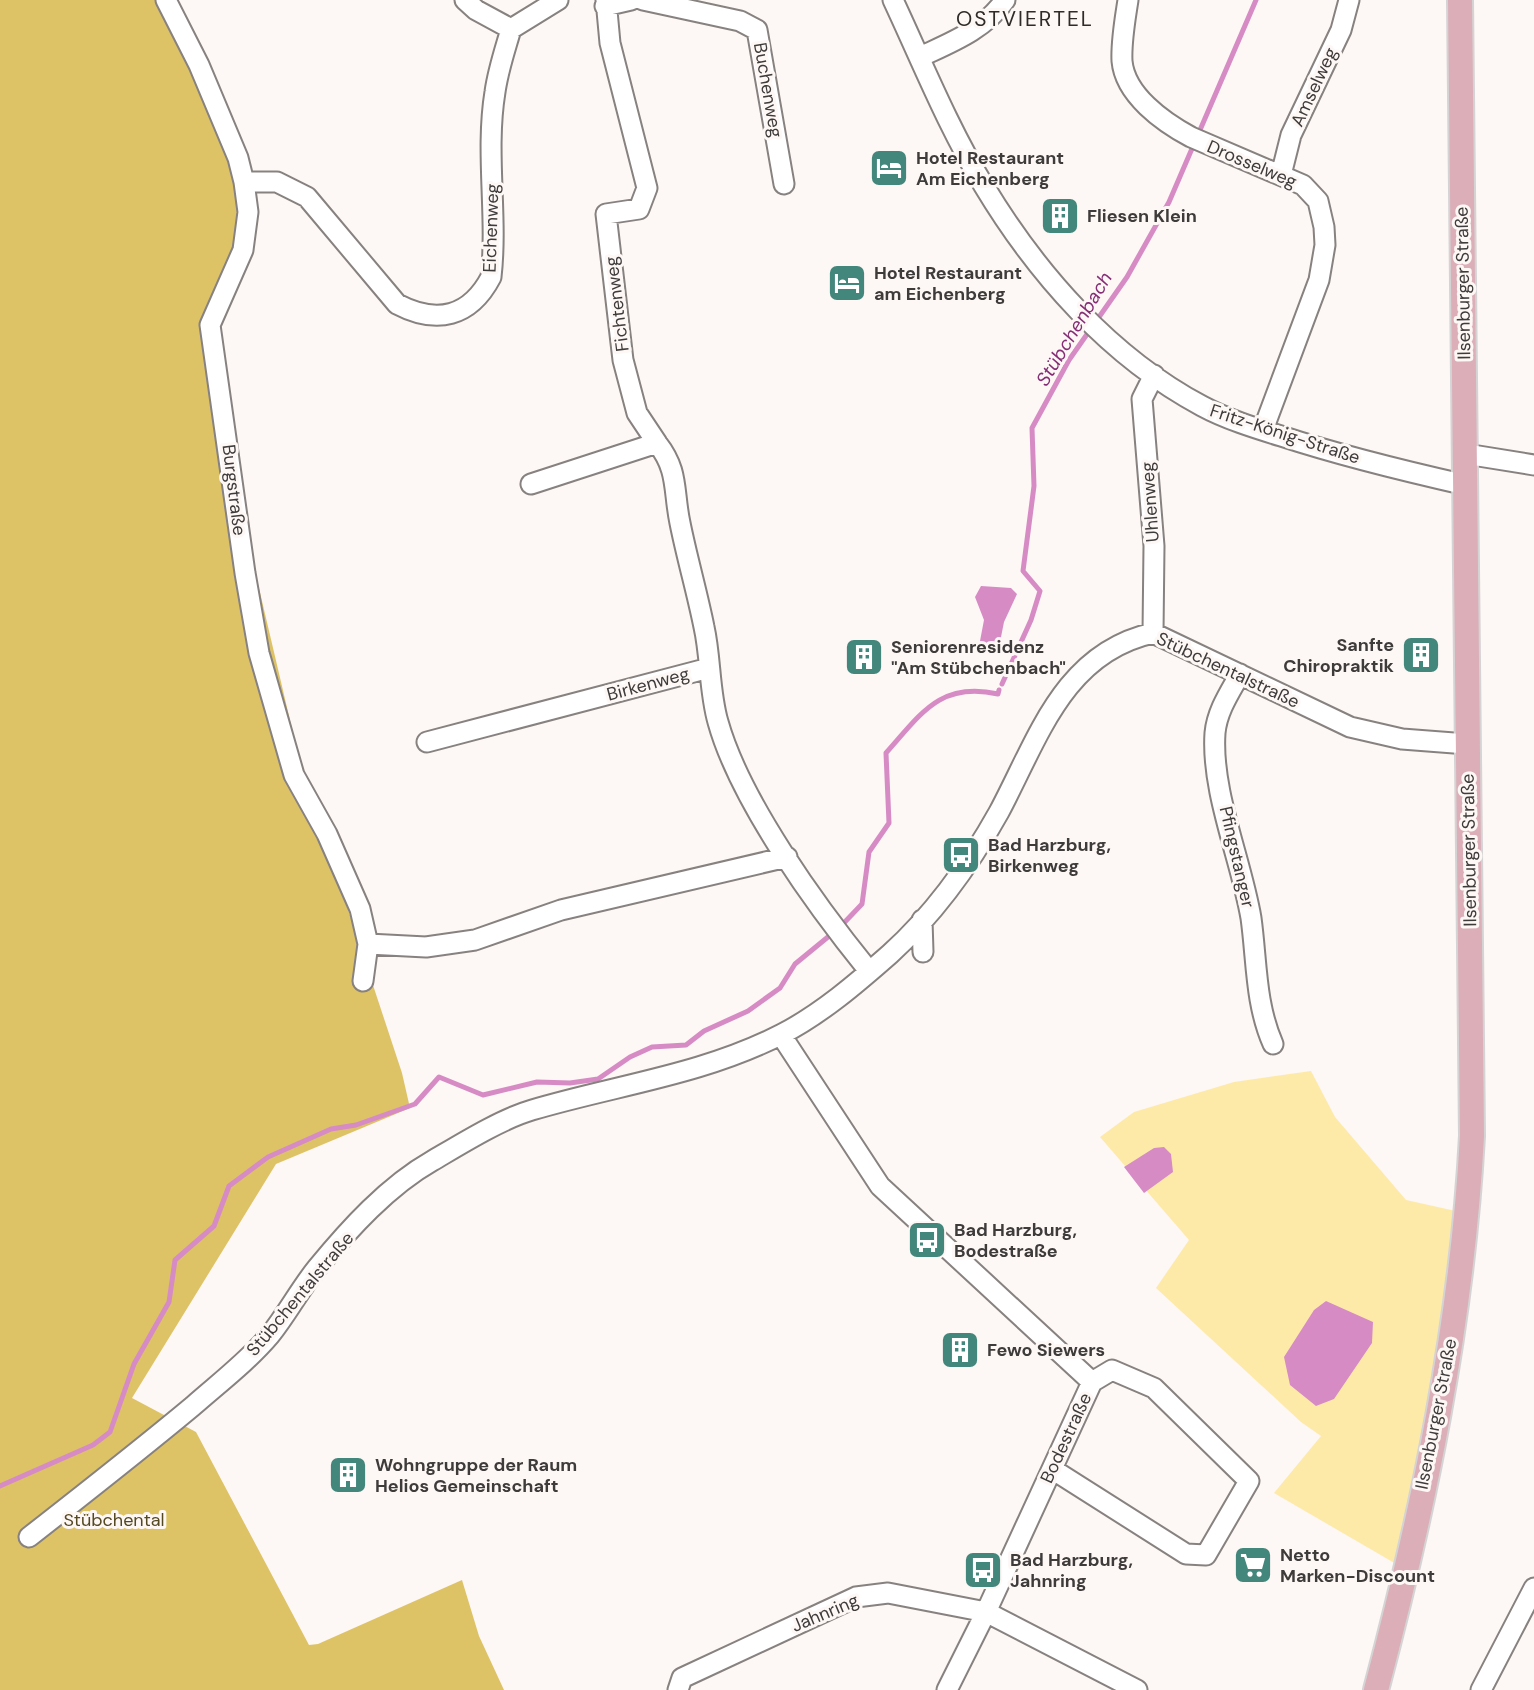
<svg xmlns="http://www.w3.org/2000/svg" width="1534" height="1690" font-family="'DM Sans',sans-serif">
	<rect width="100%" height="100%" fill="#fdf7f5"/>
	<path fill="#feeaa8" d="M1311,1071L1335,1117L1406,1200L1460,1212L1403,1568L1274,1493L1321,1436L1301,1422L1156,1288L1189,1240L1100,1137L1134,1112L1234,1082Z"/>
	<path fill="#dec366" d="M0,0H157L230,146L240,201L236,247L204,316L214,397L301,767L402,1073L410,1108L276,1164L132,1398L196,1432L309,1645L318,1644L462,1580L479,1636L504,1690H0Z"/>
	<path fill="#d68bc5" d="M981,586L1011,588L1017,594L1004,622L999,647L992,652L984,649L980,641L984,620L975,597Z
		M1164,1147L1171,1154L1173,1172L1144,1193L1124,1167L1154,1148Z
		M1326,1301L1373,1322L1372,1343L1334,1399L1316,1406L1290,1385L1284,1357L1314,1310Z"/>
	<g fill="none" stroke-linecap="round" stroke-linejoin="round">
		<path stroke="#d68bc5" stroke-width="5" d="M1002,684L1031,620L1040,591L1023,571L1034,486L1032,428L1069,360L1127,277L1169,202L1256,0
			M841,926L862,904L869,852L889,823L886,753C921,714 940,681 998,694L999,690
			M0,1486L93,1445L110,1432L134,1364L169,1302L175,1260L214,1226L229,1186L268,1157L331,1129L356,1125L415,1104L439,1077L483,1095L537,1082L570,1083L598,1079L630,1057L652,1047L686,1045L704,1031L748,1011L780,988L795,964L834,932"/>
		<g stroke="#878280" stroke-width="23">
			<path id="minor" d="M166,0L199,65L238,158L244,182L248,212L243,250L210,325L245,573L259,653L294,775L327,834L360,909L368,944L363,981
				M465,0L476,10L511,29
				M606,0L610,43L647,188L639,209L606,214L623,360L637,413L657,443
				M643,0L740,21L757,30L784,184
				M893,0C922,62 948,127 984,186C1037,274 1110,357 1202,406C1226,419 1255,428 1281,436C1342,456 1404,471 1466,485
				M1128,0C1125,20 1121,41 1122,61C1125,95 1163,122 1191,137L1303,185L1318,201L1324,227L1325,245L1319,280L1263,430
				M605,6L631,0
				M920,57C952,42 984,30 1005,0
				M1281,175L1291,135L1341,30L1349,0
				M244,182H277L307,197L397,304C437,325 470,317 491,277C498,216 485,153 495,92C498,70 505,50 511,29L558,0
				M1466,454L1534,465
				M531,484L657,443C679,471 673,490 680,523C687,558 697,592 704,627C711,658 709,691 718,722C740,801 817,907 869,971
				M1153,633L1154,546L1142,399L1154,375
				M1240,674C1230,692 1217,711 1215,733C1211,792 1241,859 1251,918C1257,961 1255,1003 1273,1044
				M427,742L709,668
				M922,920L923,952
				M368,944L426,947L475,940L561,910L787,857
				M781,1035L880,1186L1092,1382L986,1612L1137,1690
				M1052,1469L1186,1554L1206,1555L1249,1481L1154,1388L1112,1370L1092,1382
				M29,1537C84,1494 139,1451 193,1406C219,1383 247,1362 270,1335C287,1314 300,1289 317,1268C349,1229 388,1186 432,1161C461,1144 501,1119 532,1110C616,1085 702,1075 782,1034C821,1014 857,983 890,954C934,914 970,864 999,812C1038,739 1063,653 1153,633L1350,727L1402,739L1467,744
				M678,1690L682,1678L856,1597L888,1593L986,1612L947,1690
				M1481,1690L1534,1588"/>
		</g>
		<g stroke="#d5d4d4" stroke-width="28">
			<path id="major" d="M1376,1690C1424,1509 1462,1323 1472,1136L1460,0"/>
		</g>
		<use href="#minor" stroke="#fff" stroke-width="19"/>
		<use href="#major" stroke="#dbaeb8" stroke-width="24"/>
	</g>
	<defs>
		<g id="hotel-square" transform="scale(2.0125)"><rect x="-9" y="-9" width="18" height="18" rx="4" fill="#43877c" stroke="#fdf7f5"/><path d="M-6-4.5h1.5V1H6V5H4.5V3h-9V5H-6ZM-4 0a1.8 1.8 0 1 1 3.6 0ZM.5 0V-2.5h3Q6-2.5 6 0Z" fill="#fff"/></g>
		<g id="building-square" transform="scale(2.0125)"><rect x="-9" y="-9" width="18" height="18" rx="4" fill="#43877c" stroke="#fdf7f5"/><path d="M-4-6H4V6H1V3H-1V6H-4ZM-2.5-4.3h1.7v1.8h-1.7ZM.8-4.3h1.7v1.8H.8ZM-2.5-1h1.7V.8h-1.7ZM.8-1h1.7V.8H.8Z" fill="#fff"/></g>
		<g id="bus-square" transform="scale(2.0125)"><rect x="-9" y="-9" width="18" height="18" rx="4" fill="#43877c" stroke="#fdf7f5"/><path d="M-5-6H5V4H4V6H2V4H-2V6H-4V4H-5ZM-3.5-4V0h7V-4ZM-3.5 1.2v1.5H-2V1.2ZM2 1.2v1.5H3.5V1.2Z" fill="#fff"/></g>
		<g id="supermarket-square" transform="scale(2.0125)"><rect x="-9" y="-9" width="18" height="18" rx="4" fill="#43877c" stroke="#fdf7f5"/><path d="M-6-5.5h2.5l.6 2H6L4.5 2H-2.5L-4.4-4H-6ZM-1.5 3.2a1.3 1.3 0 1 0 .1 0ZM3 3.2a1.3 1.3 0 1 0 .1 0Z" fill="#fff"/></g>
	</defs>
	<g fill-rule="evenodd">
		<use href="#hotel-square" x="889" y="168"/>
		<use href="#building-square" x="1060" y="216"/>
		<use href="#hotel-square" x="847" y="283"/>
		<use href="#building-square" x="1421" y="655"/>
		<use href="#building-square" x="864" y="657"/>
		<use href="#bus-square" x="961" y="855"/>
		<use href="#bus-square" x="927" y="1240"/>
		<use href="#building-square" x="960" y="1350"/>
		<use href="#building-square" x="348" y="1475"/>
		<use href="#supermarket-square" x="1253" y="1565"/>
		<use href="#bus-square" x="983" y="1570"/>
	</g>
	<g text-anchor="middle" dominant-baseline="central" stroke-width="6" stroke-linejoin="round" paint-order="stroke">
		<g font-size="18" fill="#3e3b3b" stroke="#fdf7f5">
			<text transform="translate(1314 87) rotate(-65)">Amselweg</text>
			<text transform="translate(768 90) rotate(80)">Buchenweg</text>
			<text transform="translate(1252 164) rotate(23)">Drosselweg</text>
			<text transform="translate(491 228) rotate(-88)">Eichenweg</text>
			<text transform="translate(1463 283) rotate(-91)">Ilsenburger Straße</text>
			<text transform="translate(617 304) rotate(-97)">Fichtenweg</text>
			<text transform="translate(1285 434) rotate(18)">Fritz-König-Straße</text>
			<text transform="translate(234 490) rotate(83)">Burgstraße</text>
			<text transform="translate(1150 502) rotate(-94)">Uhlenweg</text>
			<text transform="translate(1228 670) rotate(25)">Stübchentalstraße</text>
			<text transform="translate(648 684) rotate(-15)">Birkenweg</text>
			<text transform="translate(1469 850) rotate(-91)">Ilsenburger Straße</text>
			<text transform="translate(1237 857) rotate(77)">Pfingstanger</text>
			<text transform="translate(300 1294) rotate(-50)">Stübchentalstraße</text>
			<text transform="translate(1436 1414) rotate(-79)">Ilsenburger Straße</text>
			<text transform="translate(1066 1438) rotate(-65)">Bodestraße</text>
			<text transform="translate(825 1613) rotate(-23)">Jahnring</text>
		</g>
		<g font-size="18" font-weight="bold" fill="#3e3b3b" stroke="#fdf7f5" text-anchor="start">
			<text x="916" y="158">Hotel Restaurant<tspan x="916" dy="21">Am Eichenberg</tspan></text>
			<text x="1087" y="216">Fliesen Klein</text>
			<text x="874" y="273">Hotel Restaurant<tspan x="874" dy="21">am Eichenberg</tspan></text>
			<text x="1394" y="645" text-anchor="end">Sanfte<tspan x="1394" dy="21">Chiropraktik</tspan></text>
			<text x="891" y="647">Seniorenresidenz<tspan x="891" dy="21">"Am Stübchenbach"</tspan></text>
			<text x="988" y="845">Bad Harzburg,<tspan x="988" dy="21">Birkenweg</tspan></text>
			<text x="954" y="1230">Bad Harzburg,<tspan x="954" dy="21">Bodestraße</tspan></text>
			<text x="987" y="1350">Fewo Siewers</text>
			<text x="375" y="1465">Wohngruppe der Raum<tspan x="375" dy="21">Helios Gemeinschaft</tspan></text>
			<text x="1280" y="1555">Netto<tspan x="1280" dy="21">Marken-Discount</tspan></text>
			<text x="1010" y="1560">Bad Harzburg,<tspan x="1010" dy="21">Jahnring</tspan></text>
		</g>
		<g font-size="18" fill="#544821" stroke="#fdf7f5">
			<text x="114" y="1520">Stübchental</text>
		</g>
		<g font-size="19" font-style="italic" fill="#852e76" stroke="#fdf7f5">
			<text transform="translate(1074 329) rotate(-59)">Stübchenbach</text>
		</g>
		<g font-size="21" letter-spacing="2" fill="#2f2b29" stroke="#fdf7f5">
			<text x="1025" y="19">OSTVIERTEL</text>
		</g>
	</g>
</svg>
